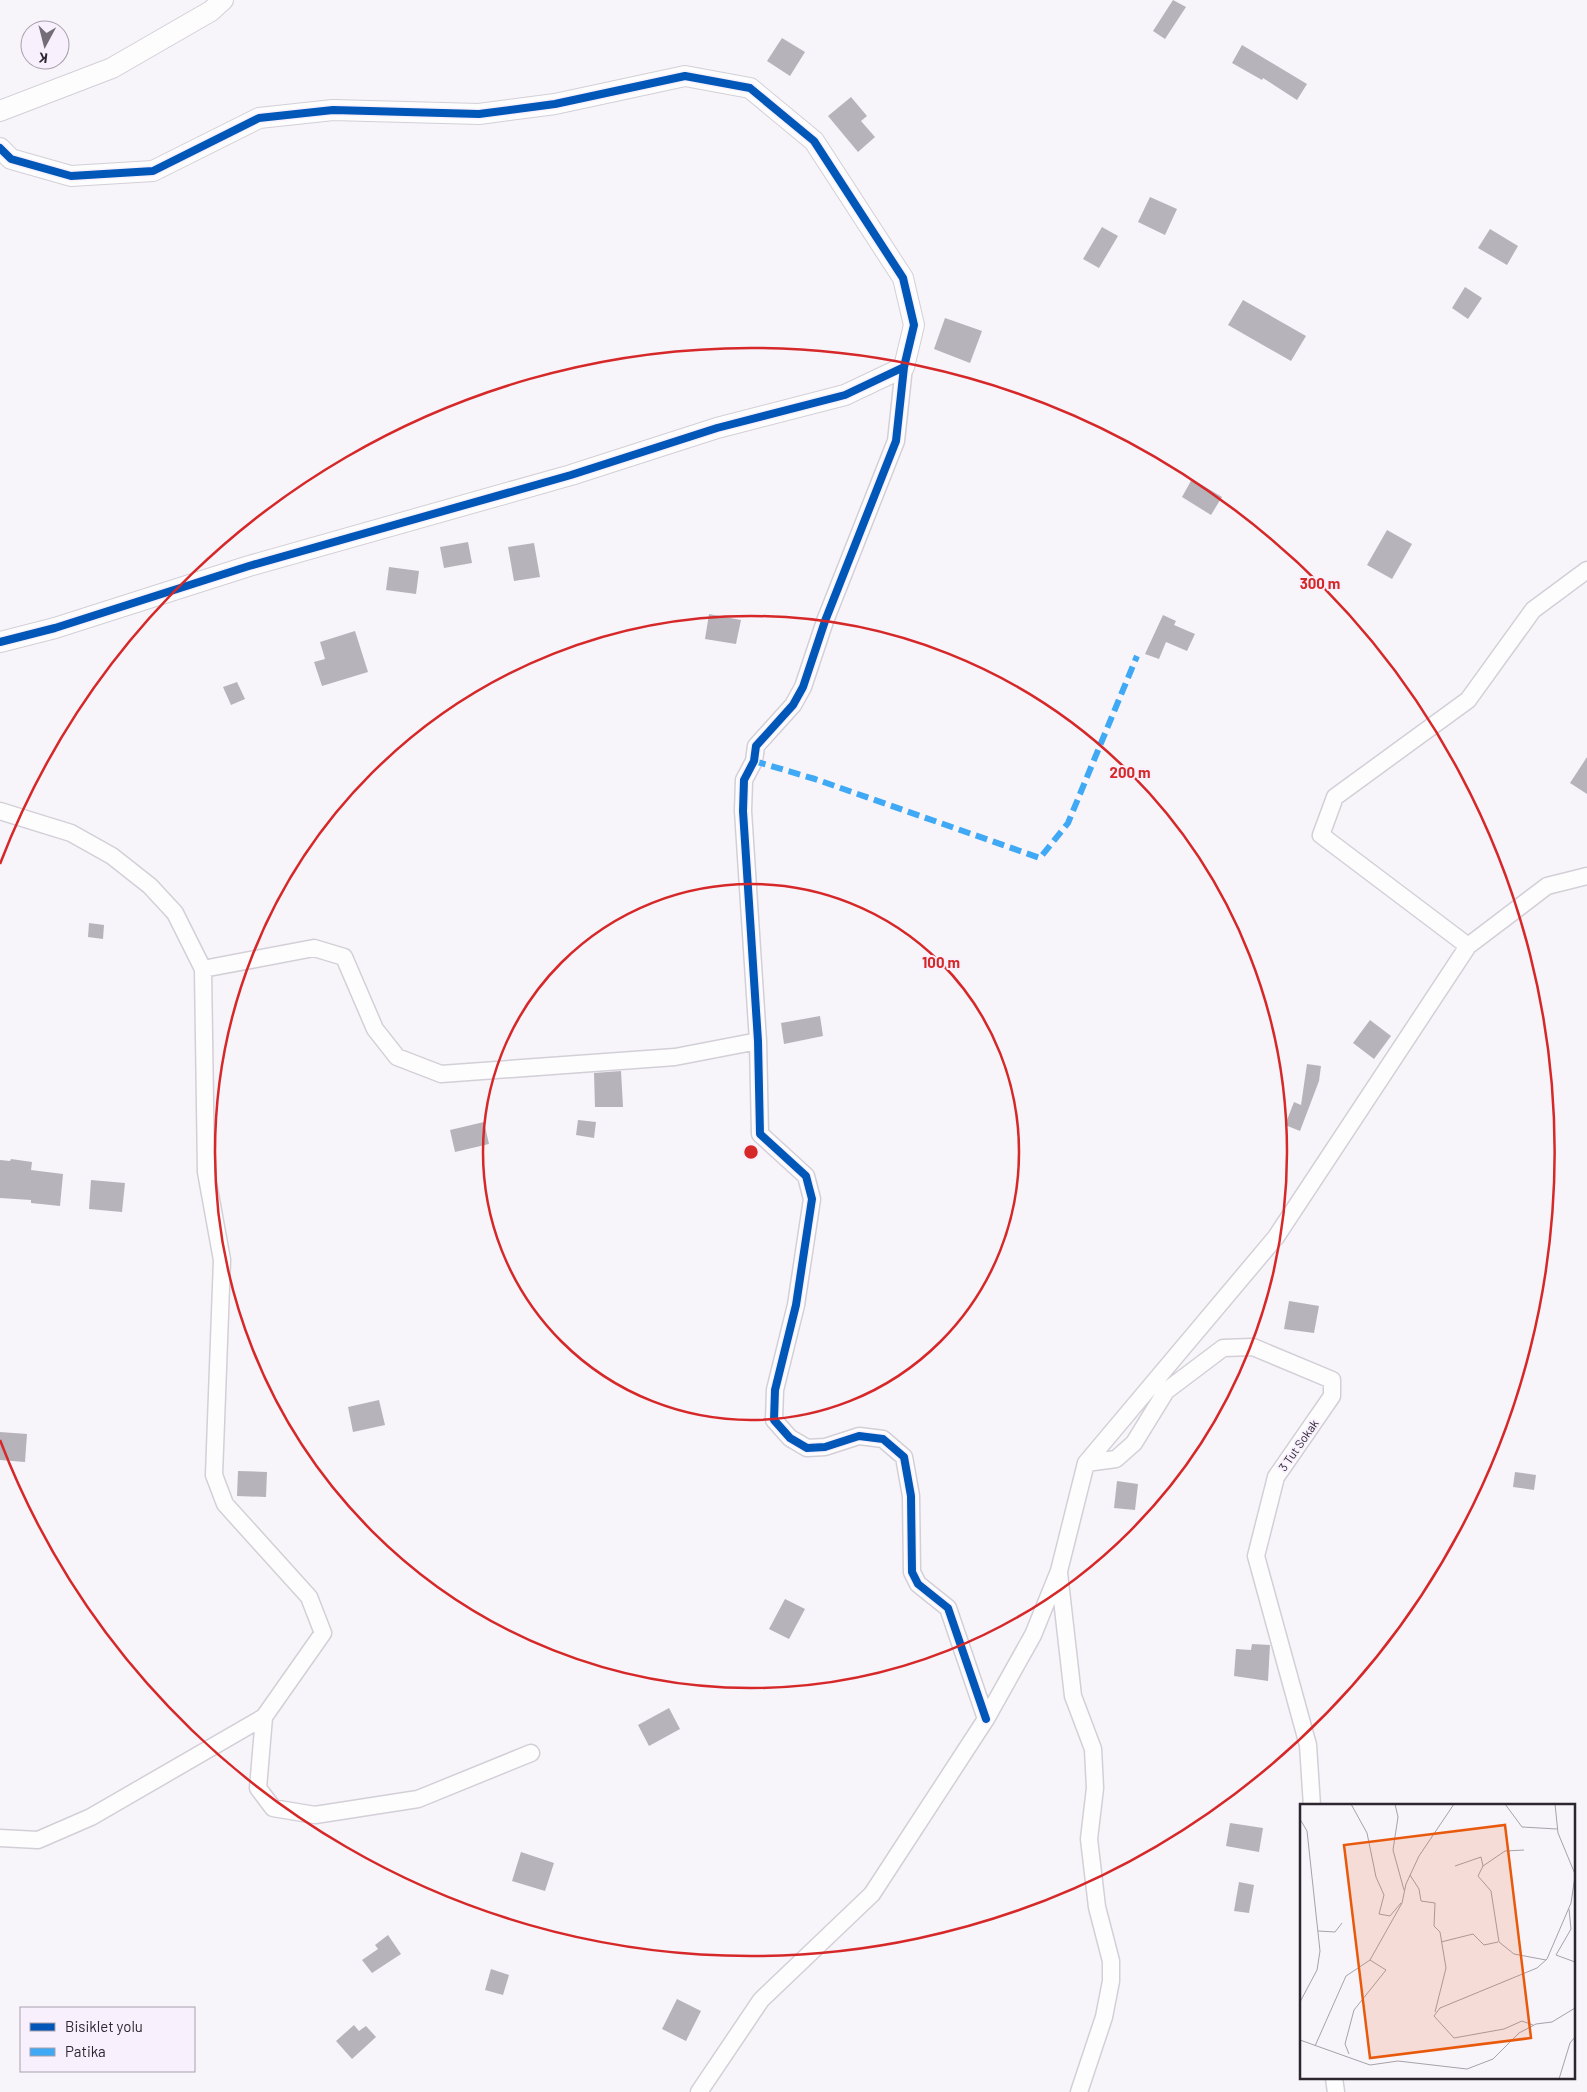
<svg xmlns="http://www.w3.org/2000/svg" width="1587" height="2092" font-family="Barlow,sans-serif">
	<rect width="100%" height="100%" fill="#f7f4fa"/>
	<path fill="#b7b3bb" d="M1173,0L1186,7L1165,39L1153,31Z
		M782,38L805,52L790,76L767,61Z
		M1242,45L1307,84L1297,100L1263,78L1262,80L1232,63Z
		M851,97L867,116L861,121L875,137L858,152L828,116Z
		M1150,197L1177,209L1165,235L1138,222Z
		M1102,227L1118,236L1099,268L1083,259Z
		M1490,229L1518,246L1507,265L1478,248Z
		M1465,287L1482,298L1468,319L1452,308Z
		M1243,300L1306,336L1291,361L1228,325Z
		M945,318L982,331L970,363L934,349Z
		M1192,479L1222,497L1211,515L1182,497Z
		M1387,530L1412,544L1392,579L1367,565Z
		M468,542L472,563L444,568L440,547Z
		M534,543L540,577L514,581L508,547Z
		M389,567L419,571L416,594L386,590Z
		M709,614L741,620L736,644L705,639Z
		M1163,615L1176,621L1174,625L1195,634L1187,651L1166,642L1159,659L1145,654Z
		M355,631L368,672L322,686L314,662L325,659L320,642Z
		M237,682L245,699L231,705L223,687Z
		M1587,757V794L1570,783Z
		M89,923L104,925L103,939L88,937Z
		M820,1016L823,1036L784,1044L781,1023Z
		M1370,1020L1391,1036L1374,1059L1353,1043Z
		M1307,1064L1321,1066L1319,1081L1300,1131L1285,1125L1294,1102L1301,1105Z
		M621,1071L623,1107H595L594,1073Z
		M578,1120L596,1122L594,1138L576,1135Z
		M484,1122L489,1144L455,1152L450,1130Z
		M11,1159L32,1162L31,1170L63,1174L60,1206L31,1203V1200L0,1198V1160L10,1161Z
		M91,1180L125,1183L122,1212L89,1209Z
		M1289,1301L1319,1306L1314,1333L1284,1329Z
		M379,1400L385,1425L353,1432L348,1407Z
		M0,1432L27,1434L25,1462L0,1460Z
		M238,1471L267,1472L266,1497L237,1496Z
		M1515,1472L1536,1475L1534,1490L1513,1487Z
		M1117,1481L1138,1484L1135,1510L1114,1508Z
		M785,1599L805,1609L789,1639L769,1629Z
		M1252,1644L1270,1645L1268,1681L1234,1676L1236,1649L1251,1650Z
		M669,1708L680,1729L649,1746L638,1725Z
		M1230,1823L1263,1828L1259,1852L1226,1846Z
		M521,1852L554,1863L545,1891L512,1881Z
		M1239,1882L1254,1885L1249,1913L1234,1911Z
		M388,1935L401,1954L372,1973L362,1960L378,1949L375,1945Z
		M491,1969L509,1975L503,1995L485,1990Z
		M677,1999L701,2011L686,2041L662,2029Z
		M354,2025L359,2031L366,2026L376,2037L352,2059L336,2041Z"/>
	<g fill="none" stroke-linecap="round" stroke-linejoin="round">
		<g stroke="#d3cfd7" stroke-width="19">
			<path id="minor" d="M904,367L896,441L825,621L803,687L793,705L756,746L754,761L744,780L743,811L758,1041L760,1134L806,1176L812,1199L796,1305L775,1390L774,1420L790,1438L807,1448L825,1447L859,1436L883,1439L904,1457L911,1496L912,1572L918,1584L948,1608L986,1719
				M0,811L71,833L112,856L150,886L175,913L203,969L206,1172L222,1260L214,1475L225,1504L309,1597L323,1633L264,1717L258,1788L273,1808L315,1815L418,1799L531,1753
				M1468,946L1321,835L1335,797L1468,700L1533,610L1587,570
				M203,969L314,948L344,957L375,1029L397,1057L441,1074L675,1057L758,1041
				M1086,1463L1116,1459L1134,1443L1166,1391L1223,1348L1253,1347L1332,1380V1396L1276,1477L1256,1556L1308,1745L1312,1806
				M1059,1573L1073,1696L1093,1749L1095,1788L1089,1839L1097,1907L1111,1961V1981L1104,2017L1079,2092
				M0,1838L38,1840L91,1817L264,1717
				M1334,2078L1336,2092
				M699,2092L761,2000L872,1894L986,1719L1033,1635L1059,1571L1086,1463L1276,1237L1468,946L1547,886L1587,876"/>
		</g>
		<g stroke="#d3cfd7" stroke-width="22">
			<path id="tertiary" d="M0,111L112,68L211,11L223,0
				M0,148L11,159L71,176L153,171L259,118L333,110L479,114L555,104L685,76L750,88L814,141L903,278L914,325L904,367L845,395L717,428L571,475L249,566L55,628L0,642"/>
		</g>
		<use href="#minor" stroke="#fefdfe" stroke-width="16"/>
		<use href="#tertiary" stroke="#fefdfe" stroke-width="20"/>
		<path stroke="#3fa9f5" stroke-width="6" stroke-dasharray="12 6" stroke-linecap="butt" d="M754,761L815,779L1040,858L1068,823L1137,656"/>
		<g stroke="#f8f1fd" stroke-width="11">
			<path id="cycleway" d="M0,148L11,159L71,176L153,171L259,118L333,110L479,114L555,104L685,76L750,88L814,141L903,278L914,325L904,367L845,395L717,428L571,475L249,566L55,628L0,642
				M904,367L896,441L825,621L803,687L793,705L756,746L754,761L744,780L743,811L758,1041L760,1134L806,1176L812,1199L796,1305L775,1390L774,1420L790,1438L807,1448L825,1447L859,1436L883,1439L904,1457L911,1496L912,1572L918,1584L948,1608L986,1719"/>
		</g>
		<use href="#cycleway" stroke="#0057b8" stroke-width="8"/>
	</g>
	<g fill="none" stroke="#d62828" stroke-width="2.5">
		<circle cx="751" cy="1152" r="268"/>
		<circle cx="751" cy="1152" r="536"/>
		<path d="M0 864A804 804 0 1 1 0 1440"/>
	</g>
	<g text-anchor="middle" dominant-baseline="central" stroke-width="4" stroke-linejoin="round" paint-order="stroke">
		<g font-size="12" fill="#2d2631" stroke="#f8f1fd">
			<text transform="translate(1298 1445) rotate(-55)">3 Tut Sokak</text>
		</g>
	</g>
	<g transform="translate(1300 1804)">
		<rect width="275" height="275" fill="#f7f4fa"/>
		<path fill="none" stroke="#a6a2aa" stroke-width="1" d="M51,0L67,29L76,73L84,91L79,110L90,112L101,99M95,0L98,13L93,46L104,86M205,0L222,23L257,25M255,0L258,29L275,70M0,15L7,27L20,147L17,166L0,198M155,62L181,53L183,62L178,72L191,87L199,138L214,150L246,156M183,62L205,47L224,46M110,71L119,85L121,97L135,99L134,122L140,128L146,164L135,208M269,105L271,125L256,151L275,158M18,127L35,128L42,119M141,138L173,130L184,141L198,138M233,221L222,217L204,225L154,234L134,212L140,204L237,164L247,155L271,99L275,72M0,236L70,261L98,257L167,265L193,255L219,229L236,220L252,218L275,204M15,242L46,172L70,156L102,99L106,80L119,52L154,0M49,250L45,240L54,206L86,166L70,156M259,275L270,239L275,233"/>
		<path fill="#e8590c" fill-opacity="0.15" stroke="#e8590c" stroke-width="2.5" d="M205,21L231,234L70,254L44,41Z"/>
		<rect width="275" height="275" fill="none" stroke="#2d2631" stroke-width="2.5"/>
	</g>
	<circle cx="751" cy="1152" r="8" fill="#d62828" stroke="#f8f1fd" stroke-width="2.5"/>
	<g font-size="15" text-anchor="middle" font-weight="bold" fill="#d62828" stroke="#f8f1fd" stroke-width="4" stroke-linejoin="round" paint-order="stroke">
		<text x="1320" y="589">300 m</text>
		<text x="1130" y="778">200 m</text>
		<text x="941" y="968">100 m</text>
	</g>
	<rect x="20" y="2007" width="175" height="65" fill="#f8f1fd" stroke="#a7a0ab"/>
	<rect x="30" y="2023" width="25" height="8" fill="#0057b8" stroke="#a7a0ab"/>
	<text x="65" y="2032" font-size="15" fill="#2d2631">Bisiklet yolu</text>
	<rect x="30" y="2048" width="25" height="8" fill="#3fa9f5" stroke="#a7a0ab"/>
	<text x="65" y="2057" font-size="15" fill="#2d2631">Patika</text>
	<g transform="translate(45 45) rotate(187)"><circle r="24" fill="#f8f1fd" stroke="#a7a0ab"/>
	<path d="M0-4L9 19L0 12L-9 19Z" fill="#746e77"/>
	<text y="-8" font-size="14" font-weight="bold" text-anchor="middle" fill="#2d2631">K</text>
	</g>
</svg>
